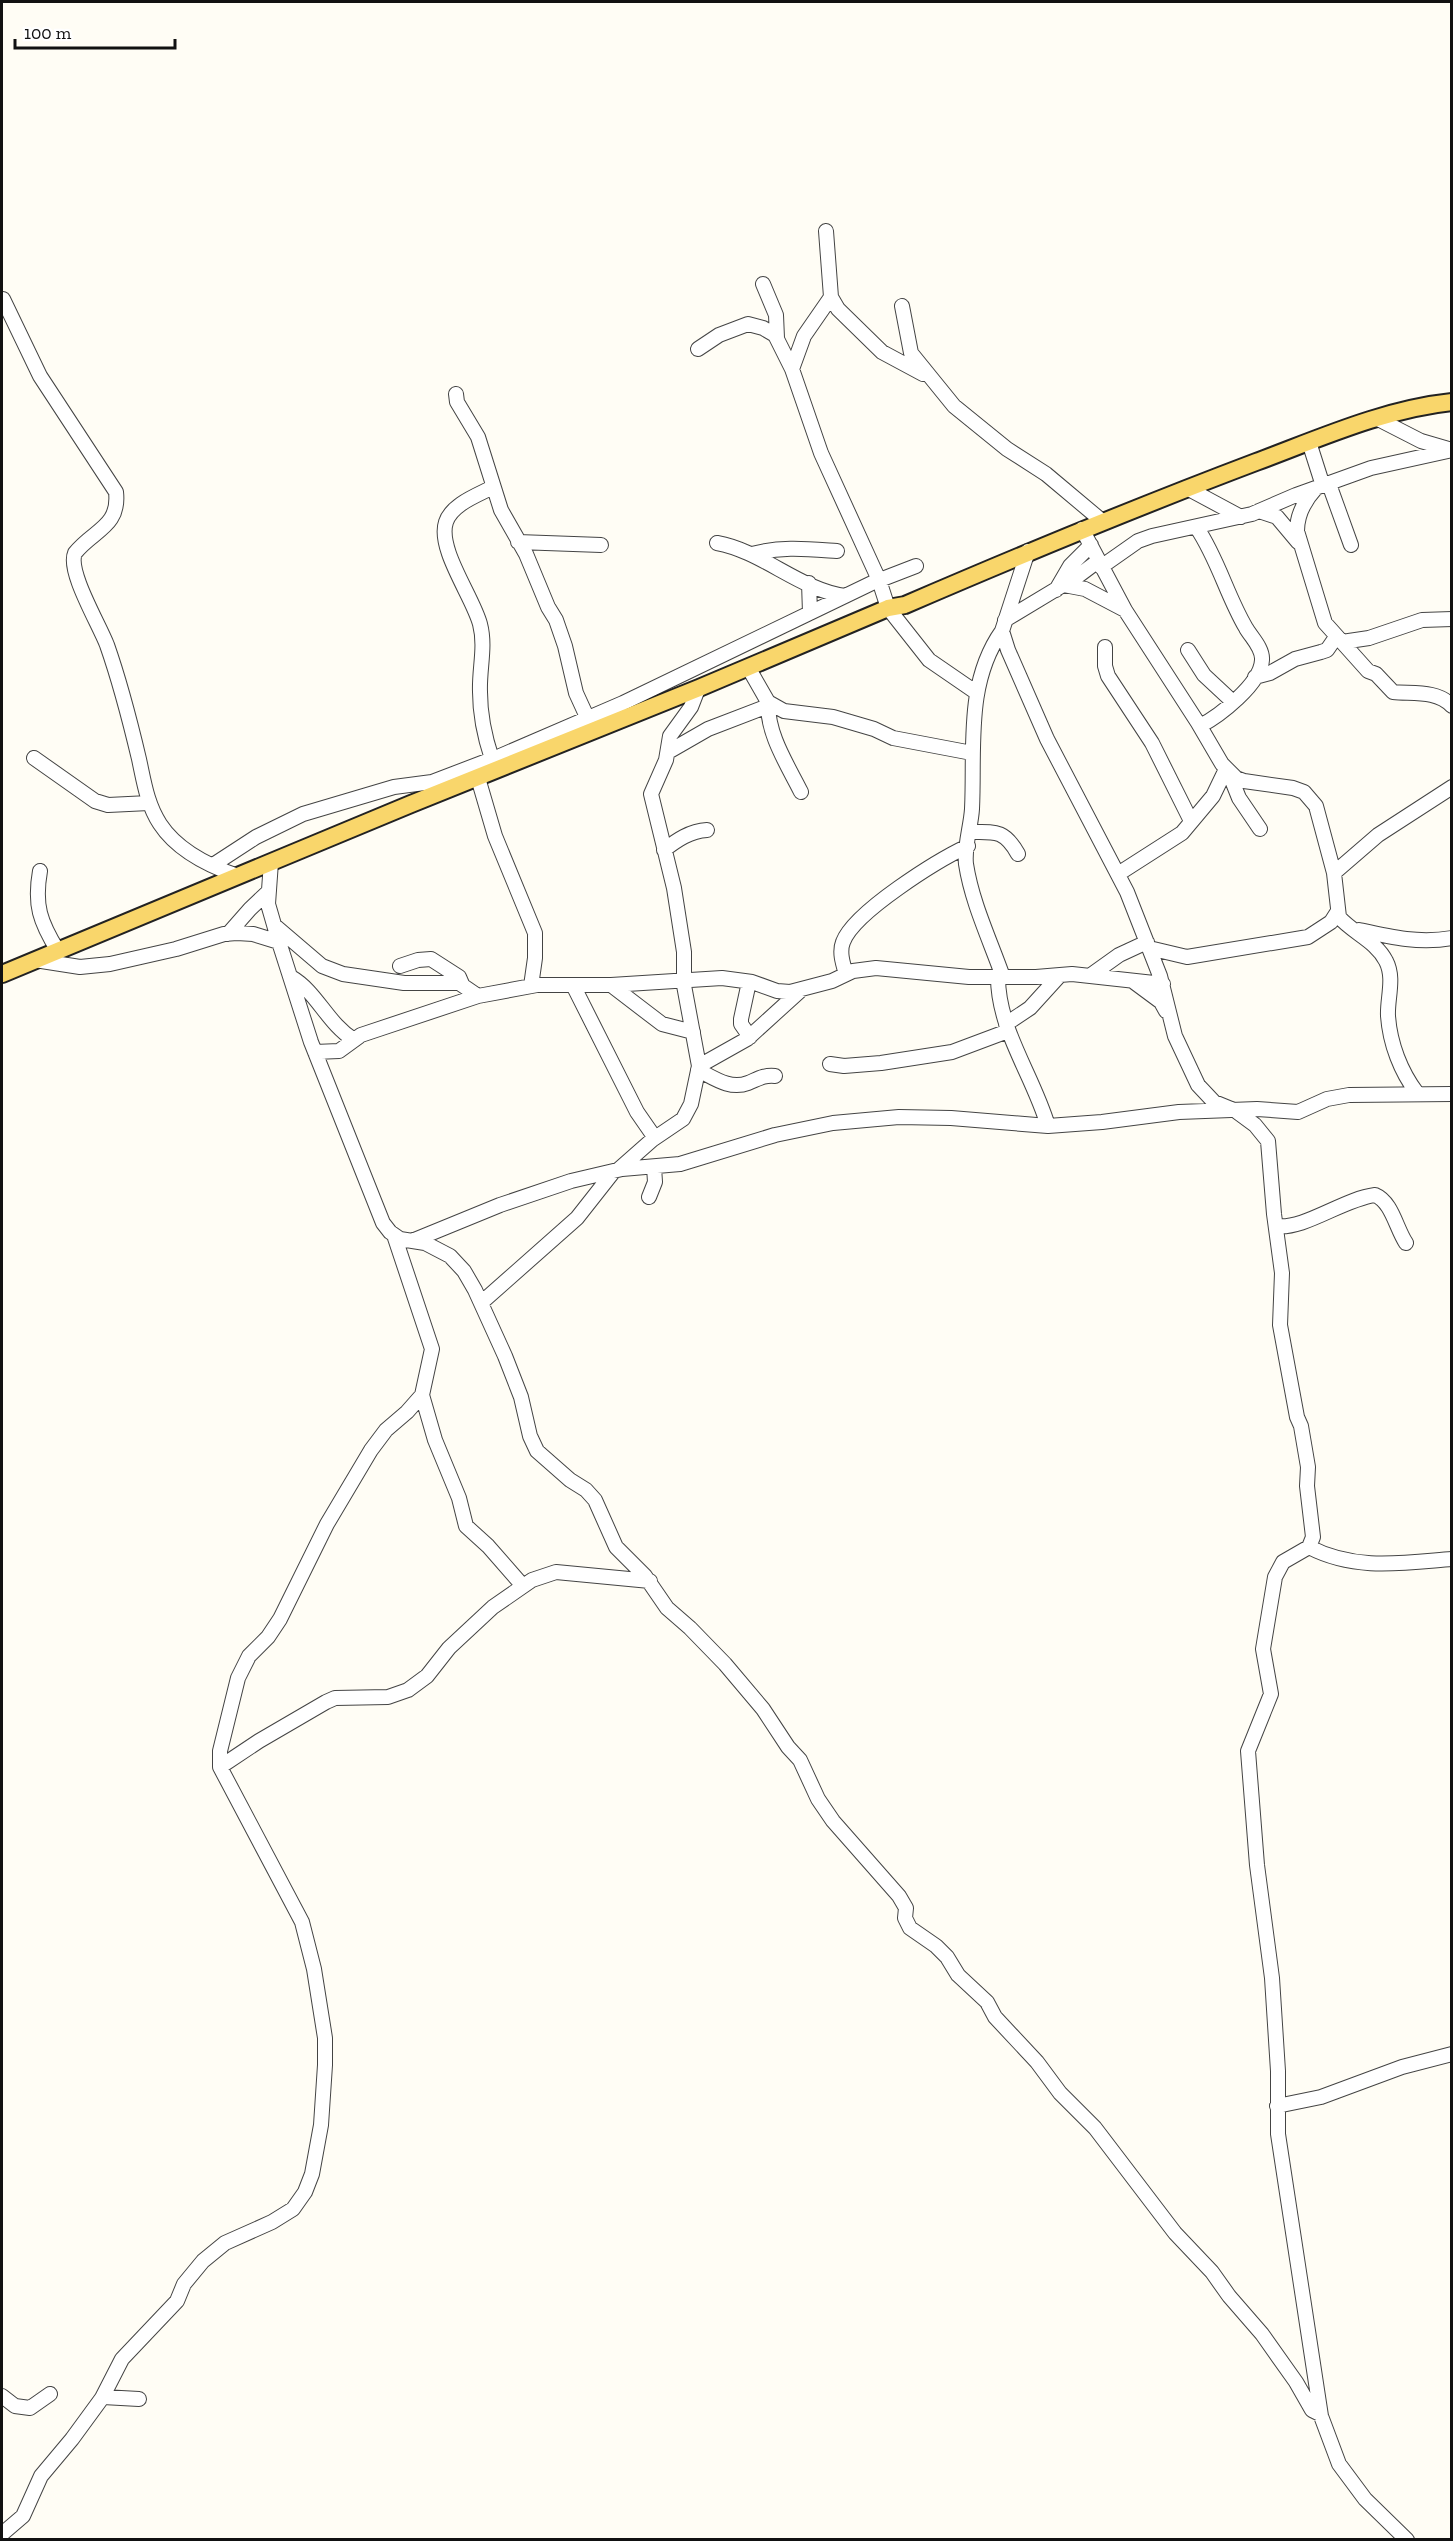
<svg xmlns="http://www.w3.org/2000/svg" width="1453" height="2541" font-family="'Zilla Slab',serif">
	<rect width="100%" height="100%" fill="#fffdf5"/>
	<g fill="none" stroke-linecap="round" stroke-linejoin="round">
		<g stroke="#444" stroke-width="16">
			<path id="minor" d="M826,231L831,297L838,309L882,352L923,374
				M763,284L776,315L777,338
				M3,299L40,376L116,492C120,527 93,530 75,553C67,571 99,624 107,645C120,682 130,721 139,759C144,782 147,804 160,824C177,850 209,866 238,876
				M902,306L911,353L954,406L1007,449L1046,474L1102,521
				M698,349L719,335L748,324L763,328L775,335L792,369L821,453L879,580L888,608L929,660L977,693
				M792,369L804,336L831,297
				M456,394L457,402L478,437L501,510L526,554L548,607L556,620L565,646L576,693L587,717
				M1378,419L1421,441L1452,450
				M1309,442L1323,486
				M1329,484L1351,545
				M1187,488L1241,517
				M1316,488C1305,500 1297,515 1297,531L1325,623L1368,671L1376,674L1393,692C1413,694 1437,690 1452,706
				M1259,511L1277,517L1298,542
				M1197,528C1218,559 1227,596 1246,628C1251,637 1263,648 1262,660C1261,684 1219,716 1200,726
				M1082,529L1125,610L1198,723L1222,764L1236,778L1244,781L1293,788L1304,792L1316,806L1334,873L1339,917C1353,933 1376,941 1386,961C1395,978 1387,999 1388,1016C1390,1044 1401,1072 1417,1093
				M518,542L601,545
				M717,543C762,551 800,590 845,596
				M1028,551L1002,631L1008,650L1047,739L1127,892L1160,976L1175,1036L1198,1085L1214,1102L1236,1111L1255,1125L1268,1141L1274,1214L1282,1273L1280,1325L1297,1417L1301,1426L1308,1467L1307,1486L1313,1537L1309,1547L1283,1562L1275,1577L1263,1649L1271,1694L1248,1751L1257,1865L1272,1978L1278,2071V2134L1321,2416L1339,2464L1365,2499L1407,2540
				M752,554C781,546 808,549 837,551
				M1101,567L1138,541L1152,536L1252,514L1296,495L1371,468L1452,450
				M809,583L810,613
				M1064,585L1085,589L1125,610
				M1056,590L1070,566L1091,545
				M1005,620L1078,576L1098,561
				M1002,631C965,683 975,749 972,809C971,826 964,847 966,864C972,903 990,940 1003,977
				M1342,642L1369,638L1422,620L1452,619
				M1105,647V666L1108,676L1152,743L1191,821
				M1188,650L1204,675L1233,702
				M748,667L768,702L784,711L833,717L874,729L893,738L972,753
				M1255,677L1270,673L1295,659L1321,652L1327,650L1336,637
				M768,702C767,734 787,764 801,792
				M668,752L708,729L768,706
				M34,758L95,801L108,805L149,803
				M492,759C485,738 480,715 480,692C479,669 486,647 480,624C473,597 437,549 446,522C452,504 478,495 493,487
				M1229,773L1239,798L1260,829
				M478,778L495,836L535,933V958L531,986
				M970,832C994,832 1004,829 1018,854
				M664,850C677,840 690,831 707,830
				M271,862L268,904L279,942L311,1042L383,1223L390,1232L400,1239L425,1243L450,1256L464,1271L475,1290L505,1356L521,1397L530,1436L537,1451L570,1480L586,1490L595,1500L616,1547L645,1576L667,1608L690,1628L725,1664L763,1709L788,1747L800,1760L818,1799L833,1821L899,1896L906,1908L905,1918L910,1928L936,1946L947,1957L958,1975L987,2002L995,2017L1037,2062L1060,2093L1095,2128L1175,2233L1212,2272L1229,2296L1262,2334L1296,2382L1312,2410L1320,2414
				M213,865L256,837L303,814L394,787L432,782L500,756L623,703L872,583L916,566
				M40,871C34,905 40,922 58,951
				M1334,873L1378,835L1452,787
				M1118,874L1182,833L1213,796L1226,769
				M274,925L322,966L343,974L404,983H459L478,996
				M1359,930C1390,937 1419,944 1452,938
				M228,934L250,909L269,891
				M1149,948L1187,957L1308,937L1331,922L1338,911
				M35,960L80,967L110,964L176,949L224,934L237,933L253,934L279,942
				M400,966L418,960L431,959L459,977L462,984
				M846,974C843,964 839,952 843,942C854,912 938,860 968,846
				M1091,975L1119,955L1147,942
				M291,977C317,992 327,1023 354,1040
				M998,977C998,1030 1033,1075 1048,1126
				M684,980V952L674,888L651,794L666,760L670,736L691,707L698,689
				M749,982L741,1019V1024L750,1037
				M1134,982L1161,1002L1166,1011
				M573,985L637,1112L655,1138
				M611,985L662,1024L693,1032
				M1006,1024L1030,1008L1060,975
				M315,1052L339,1051L361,1035L478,996L537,985H611L722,978L752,982L777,991L790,992L832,981L853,971L876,968L969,977H1036L1072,974L1163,984
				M830,1064L844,1066L881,1063L952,1052L1008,1031
				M699,1066L747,1039L802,989
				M698,1070C714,1078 730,1090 748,1083C758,1079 763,1075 775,1076
				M618,1170L652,1140L683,1119L691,1104L699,1066L683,980
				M649,1197L655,1182L654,1167
				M1276,1226C1304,1230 1343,1199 1375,1195C1392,1202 1396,1228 1406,1243
				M394,1235L432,1349L422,1395L435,1440L459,1498L466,1526L488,1546L523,1586
				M412,1241L500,1205L571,1181L622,1169L680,1164L775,1135L833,1123L899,1117L951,1118L1048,1126L1102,1122L1179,1112L1257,1109L1298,1112L1327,1099L1349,1095L1452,1094
				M481,1303L577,1218L614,1171
				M1309,1547C1355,1571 1402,1563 1452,1559
				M220,1767L259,1741L326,1702L335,1698L388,1697L408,1690L427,1676L449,1648L493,1607L532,1580L556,1572L650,1581
				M1277,2106L1321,2097L1402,2067L1452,2054
				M2,2396L15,2406L30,2408L50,2394
				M103,2397L139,2399
				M2,2534L23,2516L41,2476L72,2439L102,2398L122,2359L177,2301L184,2284L203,2261L225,2243L272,2222L293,2209L305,2192L312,2174L321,2125L325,2065V2038L314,1969L302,1922L220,1767V1751L238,1678L249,1656L268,1637L280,1619L327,1524L371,1450L386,1430L407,1412L422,1395"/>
		</g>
		<g stroke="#222" stroke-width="20">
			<path id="major" d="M2,974L411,804L699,688L888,608L905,605C1021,555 1137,507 1256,462C1318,439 1384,409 1452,402"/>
		</g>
		<use href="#minor" stroke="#fff" stroke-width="14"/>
		<use href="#major" stroke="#f9d66b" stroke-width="16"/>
	</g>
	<rect width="1453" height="2541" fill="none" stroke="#111111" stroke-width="6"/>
	<path d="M15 39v9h160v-9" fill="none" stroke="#111111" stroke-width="3"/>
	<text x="24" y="39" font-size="18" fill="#111111" stroke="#ffffff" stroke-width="4.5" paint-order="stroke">100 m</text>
</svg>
